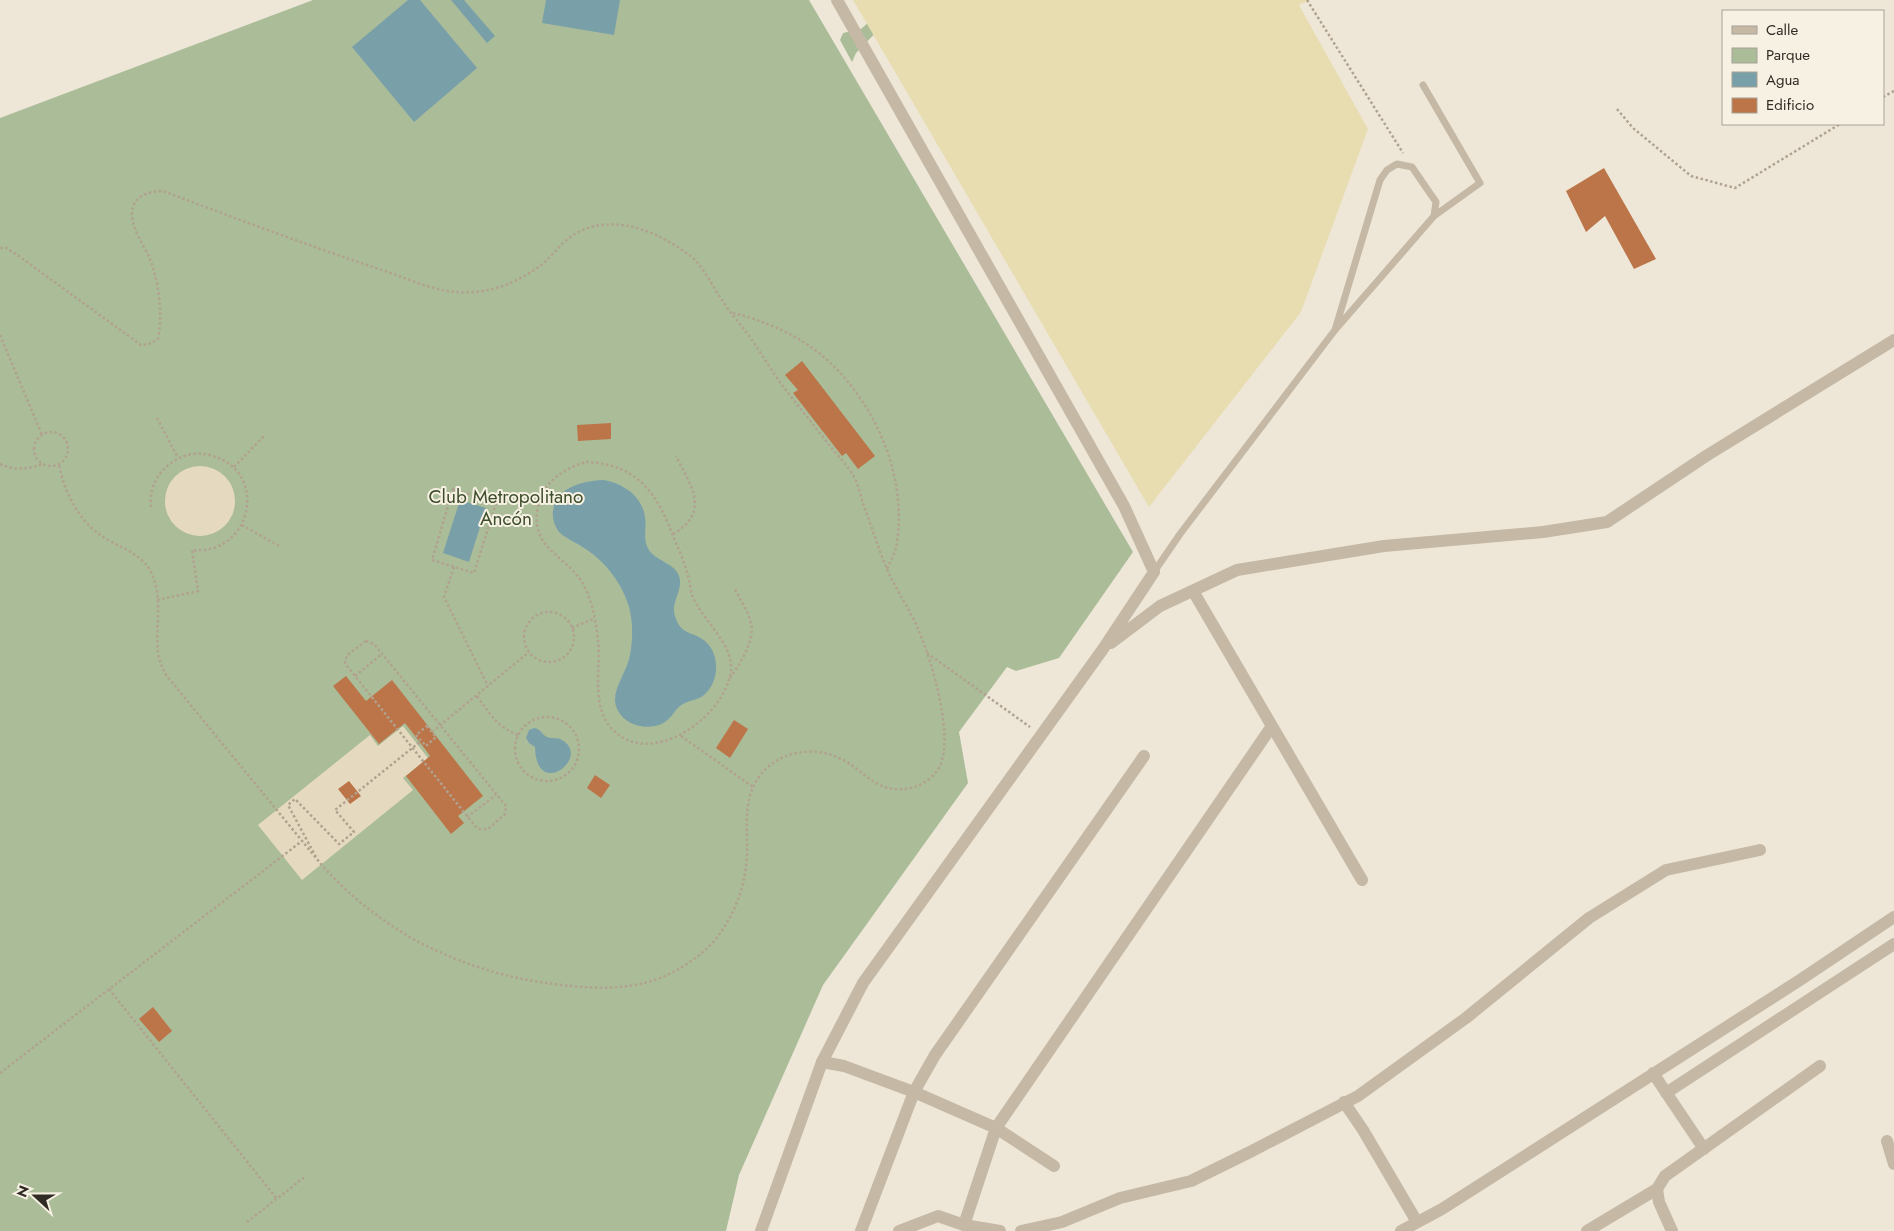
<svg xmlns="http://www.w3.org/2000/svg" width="1894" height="1231" font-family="Jost,sans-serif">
	<rect width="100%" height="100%" fill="#eee7d8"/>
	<path fill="#abbc99" d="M313,0H809L1133,552L1059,658L1016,671L1007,667L959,732L968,783L823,985L739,1175L726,1231H0V118Z
		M888,5L889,19L856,53L852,62L840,40L843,33L861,29Z"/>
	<path fill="#e8ddb0" d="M853,0H1310L1299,5L1368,129L1301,312L1149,507Z"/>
	<path fill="#e5dac0" d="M165 501a35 35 0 1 1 70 0a35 35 0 1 1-70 0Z
		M403,726L428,758L403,778L413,790L302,880L258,825L370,735L378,746Z"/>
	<path fill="#79a0a9" d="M408,0H420L477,68L414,122L352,47Z
		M451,0H464L495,36L487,43Z
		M546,0H620L614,35L542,23Z
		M603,480C622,483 642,495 645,517C647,529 642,539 649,550C657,562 675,563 679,576C684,590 670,602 675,616C681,636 693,631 705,641C721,655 719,682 704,695C698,700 690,700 683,704C672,710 673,722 655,726C645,728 634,726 626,720C601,699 626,678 630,655C633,639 633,622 629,607C622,583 605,561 584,548C576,542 566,539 559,532C554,525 552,518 553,511C556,487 583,481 603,480Z
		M460,500L486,508L469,562L443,553Z
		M534,728C541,729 541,734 547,737C552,739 557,737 562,740C592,757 536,801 535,747L529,743L526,738L529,730Z"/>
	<path fill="#bc7548" d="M1604,168L1656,259L1634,269L1605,216L1586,232L1566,191Z
		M802,361L875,456L858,469L846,453L842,456L793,393L798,390L785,375Z
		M611,423V439L578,441L577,425Z
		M346,676L366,701L392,680L483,796L458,816L464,823L451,834L406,776L430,756L425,749L405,723L379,744L333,686Z
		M734,720L748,729L730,758L716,748Z
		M595,775L610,785L601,798L587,788Z
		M349,781L361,796L350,804L338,789Z
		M153,1007L172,1031L159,1042L139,1019Z"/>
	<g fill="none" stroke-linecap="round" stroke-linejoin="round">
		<path stroke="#b0a28f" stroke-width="2.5" stroke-dasharray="2.5 2.5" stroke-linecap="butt" d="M1307,0L1403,153
			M1883,97L1894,91
			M1617,109L1633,128L1691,176L1735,188L1840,124
			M0,248H6L16,254L141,345L149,344L158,339C163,314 159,283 150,259C144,245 131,228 132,212C133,196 149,191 163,191C237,219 312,247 388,272C416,282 443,295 474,292C500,290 526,278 546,261C555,252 564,240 575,234C601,218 635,224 660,237C671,243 684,250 694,259C705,270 713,287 722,300C731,314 742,326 752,340C761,353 770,368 779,381C797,405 816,428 835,452C841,459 848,467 853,475C858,483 860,494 863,503C871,525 878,548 887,569C896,590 910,609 919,631C932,662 954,735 940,766C929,787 901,795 880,785C865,778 854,764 839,758C812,745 776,752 759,777C742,801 748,827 747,854C746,881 738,906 723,929C714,943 702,954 688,963C647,992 602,990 554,984C504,978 458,963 413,939C379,919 347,894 321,864L166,675C163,668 159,661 158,653C155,626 164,595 150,570C137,549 112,546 95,531C75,514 64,489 59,465
			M733,313C766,321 800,336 825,358C876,403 909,479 896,548C894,555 890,562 887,569
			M0,335L42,435
			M157,418L178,458
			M34 449a17 17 0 1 1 34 0a17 17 0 1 1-34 0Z
			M586,462C639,464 658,495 675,541C680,552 685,564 688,576C690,582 690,589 692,595C701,619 734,644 731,671C725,717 650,771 611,728C591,705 601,668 598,640C596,621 592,599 582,582C565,555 533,550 537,512C540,484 562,469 586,462Z
			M0,464C15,471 28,469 43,464
			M234,467L264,436
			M453,489L496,503L474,573L432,560Z
			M151,507C149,490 156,474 170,464C182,454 198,451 213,456C270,473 251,556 192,550L198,591L157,600
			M242,525L279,546
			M673,534C711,512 691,486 676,456
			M454,567L444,597L488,686
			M524 637a25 25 0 1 1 50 0a25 25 0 1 1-50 0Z
			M572,628L595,618
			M366,641L374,644L506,806L505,814L488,829H479L475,826L347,666L345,663L347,655Z
			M927,653L1030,727
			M355,676L382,654
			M730,678C739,666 755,640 751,624C749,612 740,600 735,589
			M477,696C491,715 496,726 518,735
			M515 749a32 32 0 1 1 64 0a32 32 0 1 1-64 0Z
			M427,726L436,737L426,746L416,735Z
			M432,732L529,652
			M681,736L753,787
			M467,817L496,795
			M316,857L288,805L295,799L339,844L354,832L335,810L421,741
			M109,989L277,1199
			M0,1073L302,841
			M247,1222L306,1176"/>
		<path stroke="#c5b8a5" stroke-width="7" d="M1423,85L1480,183L1434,216
			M1154,572L1180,534L1335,330L1434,216L1436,202L1412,167L1397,164L1387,170L1380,180L1335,330"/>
		<path stroke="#c5b8a5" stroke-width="12" d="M1193,591L1362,880
			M822,1062L844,1066L914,1092L996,1128L1054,1166
			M1653,1073L1704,1149
			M1666,1093L1894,944
			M1344,1102L1363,1130L1417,1222
			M1887,1141L1894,1164
			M1657,1189L1659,1202L1672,1231
			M964,1225L996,1128L1272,726
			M861,1231L914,1092L935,1055L1144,756
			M899,1231L938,1216L964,1225L1000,1231
			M1021,1231L1062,1222L1120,1198L1191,1181L1250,1152L1358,1096L1466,1018L1589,918L1666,870L1760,850
			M1401,1231L1442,1209L1800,980L1894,917
			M1587,1231L1657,1189L1665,1176L1820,1066"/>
		<path stroke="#c5b8a5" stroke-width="12" d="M1111,643L1160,606L1237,570L1384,546L1543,532L1607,522L1706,456L1894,340
			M761,1231L822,1062L863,983L1103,649L1154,572L1124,506L837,0"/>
	</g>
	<g text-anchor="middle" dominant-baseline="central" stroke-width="4" stroke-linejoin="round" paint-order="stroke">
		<g font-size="19" fill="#3c4d2b" stroke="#f7f1e3">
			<text x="506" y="496">Club Metropolitano<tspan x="506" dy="22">Ancón</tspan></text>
		</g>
	</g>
	<rect x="1722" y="10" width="162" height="115" fill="#f7f1e3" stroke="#a8a297"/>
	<rect x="1732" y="26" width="25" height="8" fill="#c5b8a5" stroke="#a8a297"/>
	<text x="1766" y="35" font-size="15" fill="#312b25">Calle</text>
	<rect x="1732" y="48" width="25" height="15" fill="#abbc99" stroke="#a8a297"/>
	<text x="1766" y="60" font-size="15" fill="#312b25">Parque</text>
	<rect x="1732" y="72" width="25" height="15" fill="#79a0a9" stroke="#a8a297"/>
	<text x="1766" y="85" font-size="15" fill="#312b25">Agua</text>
	<rect x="1732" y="98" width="25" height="15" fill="#bc7548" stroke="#a8a297"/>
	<text x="1766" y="110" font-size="15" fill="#312b25">Edificio</text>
	<g transform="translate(35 1196) rotate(291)" stroke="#f7f1e3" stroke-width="4" paint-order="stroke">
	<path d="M0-4L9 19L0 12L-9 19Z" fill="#312b25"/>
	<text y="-8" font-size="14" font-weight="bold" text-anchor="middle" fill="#312b25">N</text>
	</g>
</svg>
